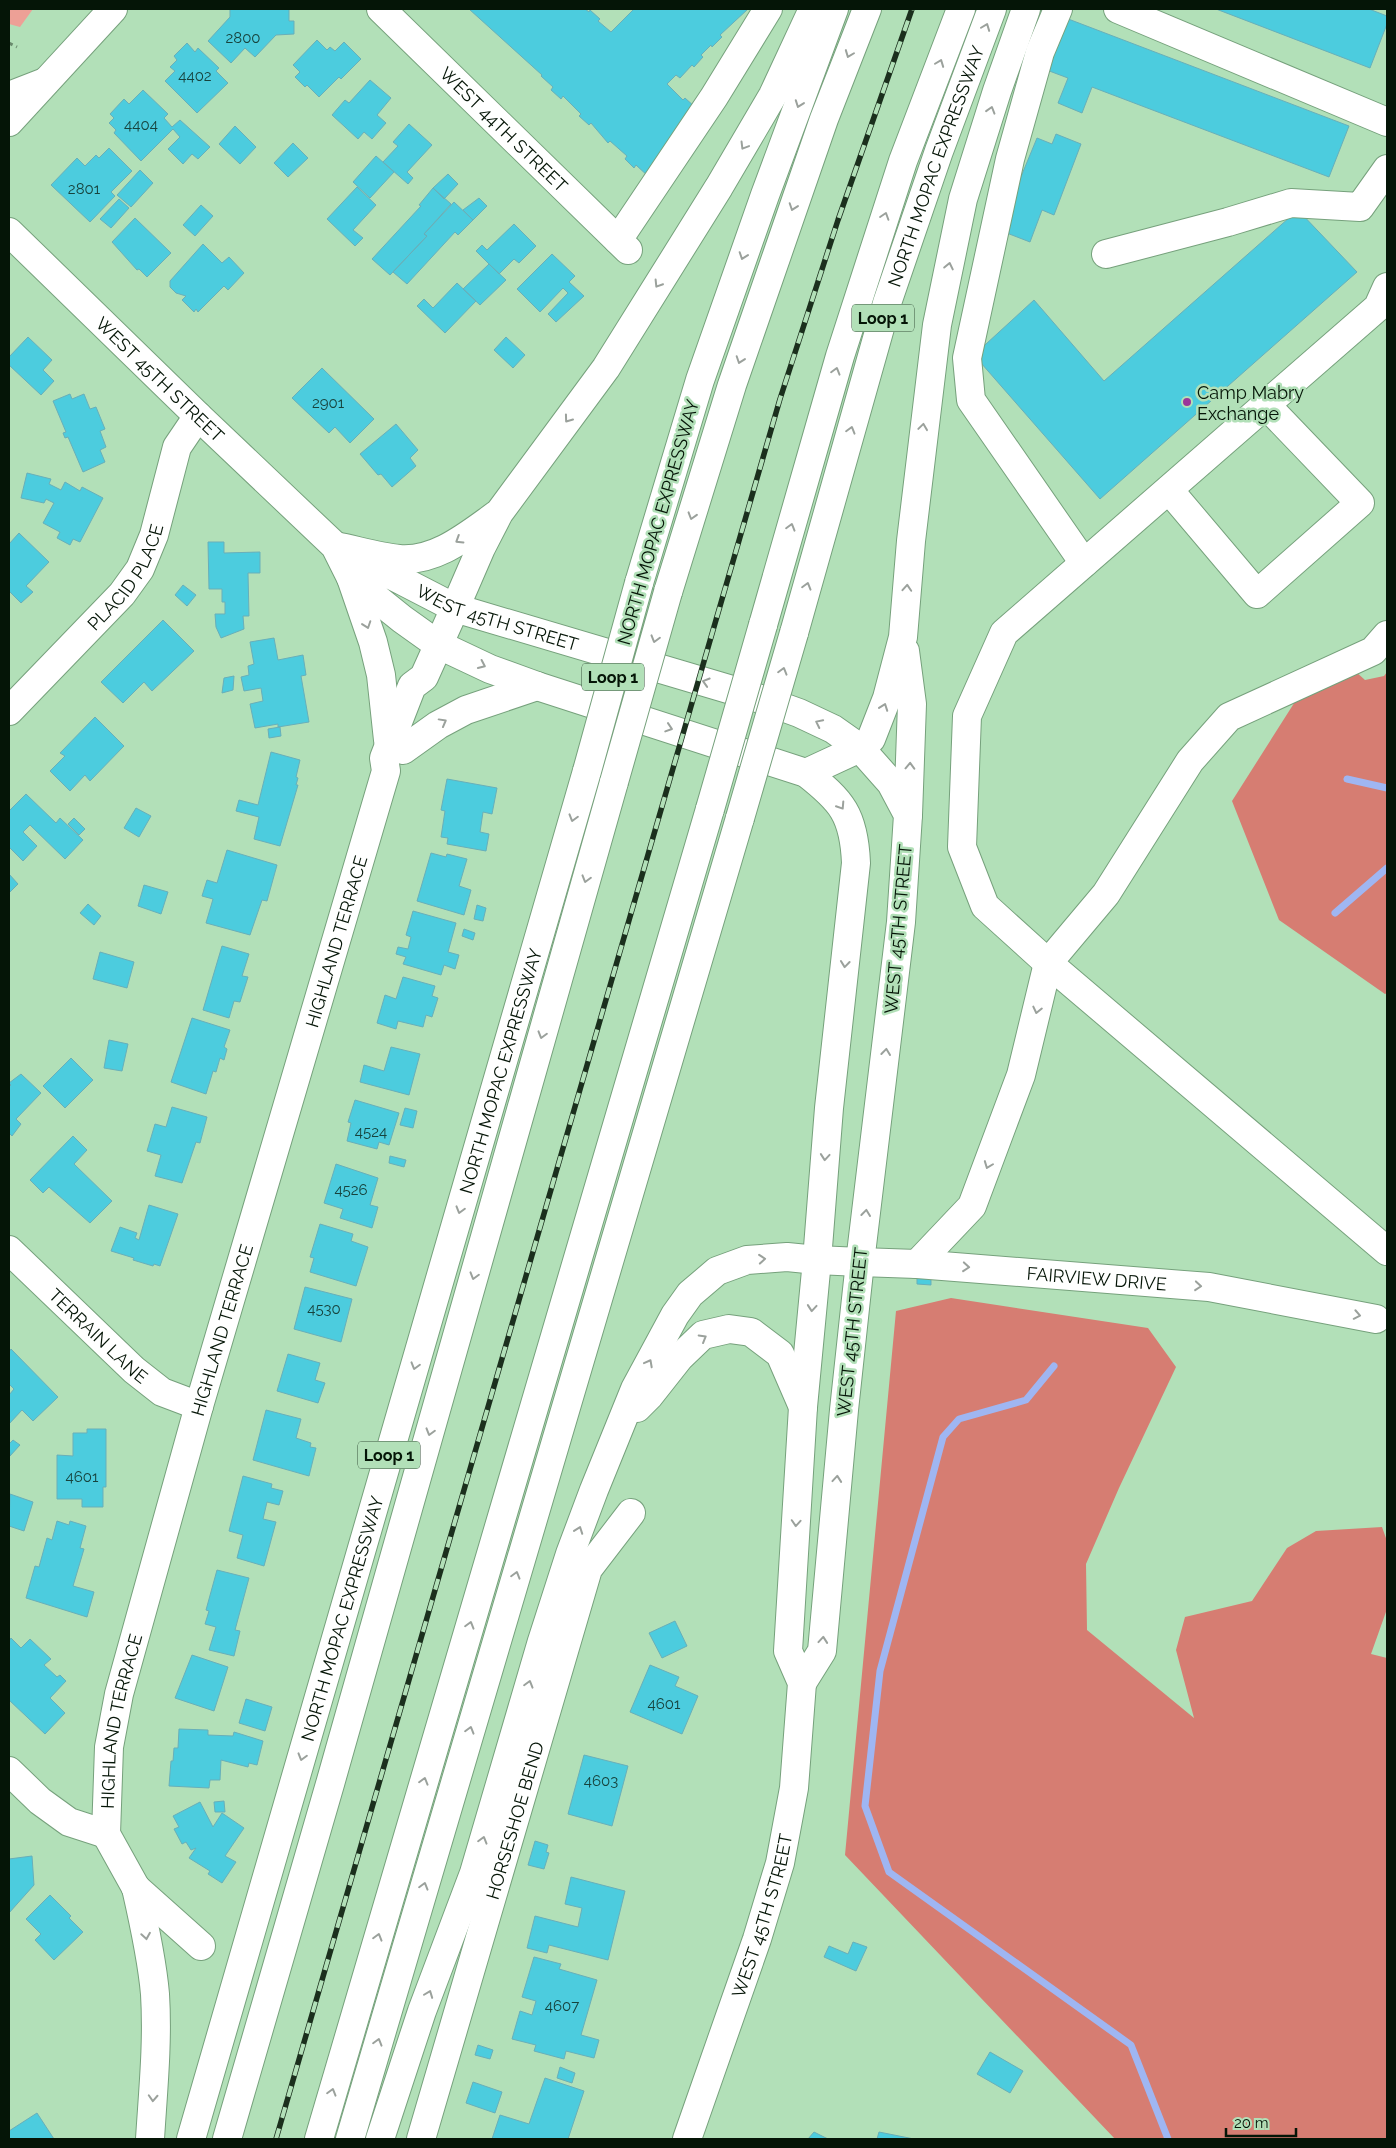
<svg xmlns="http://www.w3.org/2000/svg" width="1396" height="2148" font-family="Raleway,sans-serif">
	<rect width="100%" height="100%" fill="#b2e0b8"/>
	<path fill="#eda096" d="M9,9H33L20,27L9,24Z"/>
	<path fill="#d67d72" d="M1355,671L1365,680L1384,676L1387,672V993L1385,994L1279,920L1232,801L1298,697Z
		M951,1298L1148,1328L1176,1367L1119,1488L1086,1564L1087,1630L1194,1718L1176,1650L1185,1617L1252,1601L1287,1548L1316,1531L1382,1527L1387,1541V1609L1371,1654L1387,1658V2139H1115L845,1855L896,1311Z"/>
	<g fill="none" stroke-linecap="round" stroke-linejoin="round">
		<path stroke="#9fb6f2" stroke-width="7" d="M1347,779L1387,788
			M1335,913L1387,868
			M1054,1366L1026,1400L959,1419L943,1437L880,1671L865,1806L889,1872L1131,2045L1168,2139"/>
	</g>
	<path fill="#4cccde" stroke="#68afb9" d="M230,9H289V21H294V34L276,35L255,57L245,48L231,63L208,41L230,17Z
		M469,9H585L589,12L590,10L600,19L598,21L611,32L633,10L631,9H748L720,35L722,37L712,47L711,45L701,55L703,57L694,67L692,65L680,78L676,75L667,84L683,100L685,98L695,107L649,177L636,165L634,168L625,159L627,156L610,141L608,143L591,123L589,125L579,116L581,114L563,96L561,99L551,90L553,87L541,76L542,75Z
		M1216,9H1369L1387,16V24L1370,68Z
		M1063,17L1349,126L1329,177L1092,87L1082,113L1058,103L1068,78L1044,69Z
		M317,40L327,50L330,47L335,51L344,42L361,59L341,79L339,77L319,97L307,85L305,87L295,77L300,72L293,65Z
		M187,43L195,52L198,48L219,68L216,71L228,83L197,113L165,81L175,71L170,67L177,60L174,56Z
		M370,80L391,98L377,115L386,123L372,139L364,132L358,139L332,115L345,100L349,103Z
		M143,90L168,114L164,118L172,127L180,120L210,147L198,159L192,154L183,164L168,149L180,137L173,129L141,161L114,133L116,130L109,123L114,118L110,114L124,99L129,104Z
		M409,124L432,145L407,172L413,178L408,184L383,162L398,146L393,142Z
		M235,126L256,147L240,164L219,144Z
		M1056,134L1081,144L1054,215L1042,210L1030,242L999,230L1037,138L1052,144Z
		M293,143L308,158L288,177L274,163Z
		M109,148L132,171L111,192L115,196L90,222L51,185L77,158L85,166L96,155L99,158Z
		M376,156L394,172L370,198L353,182Z
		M140,170L153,183L131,207L117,195Z
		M448,174L458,184L444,199L433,188Z
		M357,187L376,205L353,230L363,238L355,246L327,219Z
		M433,188L451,204L424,234L427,236L390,275L372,259L421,206L419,205Z
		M479,198L487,206L473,220L463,210Z
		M119,199L129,208L111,228L100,219Z
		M454,202L473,220L458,235L455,232L407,284L393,272L427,236L424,234Z
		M201,205L213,216L195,236L183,225Z
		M1298,210L1357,272L1100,499L974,355L1034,300L1104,381Z
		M135,218L171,253L147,277L139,269L137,270L112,242Z
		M514,224L536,246L519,263L514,259L499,274L476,251L482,245L487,250Z
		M203,244L222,263L229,257L244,273L228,290L224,286L198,312L196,309L194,312L182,300L186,296L176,293L170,287V281Z
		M552,254L575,276L569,282L584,296L556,322L548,314L568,293L563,288L540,312L517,289Z
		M489,264L506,280L480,305L463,289Z
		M457,283L476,301L445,333L417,306L424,299L433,308Z
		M28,337L52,360L43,370L54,381L41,395L9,365V357Z
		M506,337L525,355L513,368L494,350Z
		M322,368L374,419L350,443L335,427L329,433L292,398Z
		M70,394L72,399L84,394L90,409L96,407L105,429L100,431L106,447L100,450L105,462L83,472L68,437L65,438L63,433L66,432L53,401Z
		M396,424L418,450L410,458L416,466L392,487L381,474L378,475L360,454Z
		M27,473L51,479L49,484L61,490L65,482L80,491L82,487L103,498L80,542L73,539L70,545L57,538L60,532L43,523L54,503L46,499L44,503L21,498Z
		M19,533L49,562L26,586L33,592L21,603L9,591V544Z
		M208,542H224V553L260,552V573H248L249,616H243L244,629L221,638L216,627L215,614H225V602H222V589H209Z
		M183,585L196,595L187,606L175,595Z
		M163,620L194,651L152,691L144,682L123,703L101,682Z
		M274,638L278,660L303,655L306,675L301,676L309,722L278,727V724L255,728L250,704L263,701L261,688L244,691L241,677L249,675L248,666L254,664L250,642Z
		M234,676L233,690L222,693L224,678Z
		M95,717L124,746L90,781L85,775L70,791L50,771L65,756L60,753Z
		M280,727L281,736L269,738L268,729Z
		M271,752L300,760L296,777L298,778L296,785H298L280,846L254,839L259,817L236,811L239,800L258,805Z
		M447,779L497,788L492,814L483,812L480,832L489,834L486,851L447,844L448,838L441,837L445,811L441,810Z
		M26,794L56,823L60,818L83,840L65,859L30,825L23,832L37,846L23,861L9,847V811Z
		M136,808L151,816L139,837L124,828Z
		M74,818L85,829L79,835L68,824Z
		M227,850L277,865L267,901L262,900L250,935L206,923L213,899L202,896L207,880L217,883Z
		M431,853L446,857L447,854L467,859L459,886L471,890L464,915L417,901Z
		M9,874L18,884L9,893Z
		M144,885L168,892L161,914L138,906Z
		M88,904L101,916L94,925L80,913Z
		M477,905L486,908L483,921L474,919Z
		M413,911L456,923L448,952L459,955L455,969L444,965L441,975L403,964L406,957L396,954L398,947L408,949L411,937L406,935Z
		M464,929L475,933L473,940L462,936Z
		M222,946L249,954L242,976L248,977L240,1002L234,1001L229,1018L203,1010Z
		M100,952L134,962L127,988L93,979Z
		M403,977L435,986L432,996L438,998L432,1017L426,1015L423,1027L398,1021L396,1029L377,1023L385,995L396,999Z
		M192,1018L230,1030L224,1047L227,1049L224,1060L220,1058L216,1072L213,1071L206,1094L171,1082Z
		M109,1040L128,1044L122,1071L104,1068Z
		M391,1047L420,1054L409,1095L360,1082L364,1065L384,1071Z
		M71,1058L93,1080L65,1108L43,1086Z
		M21,1074L41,1093L16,1119L21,1124L12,1136L9,1133V1087L11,1085L9,1083Z
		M355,1100L399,1113L389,1145L379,1142L377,1149L347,1141L351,1123L348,1122Z
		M172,1107L207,1117L200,1143L196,1142L182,1183L155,1176L161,1155L147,1151L155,1124L166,1127Z
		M405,1108L417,1111L413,1128L400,1125Z
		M73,1136L87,1150L74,1164L112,1201L90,1223L49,1187L43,1193L30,1180Z
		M390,1156L406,1160L404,1167L389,1163Z
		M336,1164L378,1178L370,1205L378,1207L372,1228L340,1218L343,1209L324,1203Z
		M149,1205L178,1214L160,1266L154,1264L153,1266L133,1260L134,1258L111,1251L120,1227L137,1233L135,1238L139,1240Z
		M320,1224L353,1234L351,1241L368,1247L356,1286L310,1272L314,1258L310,1257Z
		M917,1271H931V1285L917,1284Z
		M305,1287L352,1299L341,1342L294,1329Z
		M11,1349L58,1397L33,1421L22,1410L9,1424V1395L14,1389L9,1384V1352Z
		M288,1354L320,1363L315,1380L325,1383L318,1403L277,1391Z
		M266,1410L301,1419L296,1438L311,1443L310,1447L316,1448L309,1476L253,1460Z
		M87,1429H106V1487H103V1507H82V1499H57V1455L73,1456V1433H87Z
		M13,1440L20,1445L10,1456L9,1444Z
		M243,1476L272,1484L271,1488L283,1491L279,1505L267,1502L263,1519L276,1522L264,1566L237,1558L243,1535L229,1531Z
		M10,1494L33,1502L24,1531L9,1526Z
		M57,1521L69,1525L70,1521L86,1526L80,1548L84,1549L73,1586L94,1592L87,1617L26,1598L35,1566L39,1567L47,1538L52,1540Z
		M217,1570L249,1578L235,1630L240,1631L234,1656L209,1650L216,1627L205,1624L209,1611L206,1610Z
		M675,1621L687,1646L662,1658L649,1633Z
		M11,1638L21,1648L30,1639L51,1659L44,1665L57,1677L60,1675L66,1681L50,1698L65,1713L45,1734L9,1700V1641Z
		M192,1655L228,1667L214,1711L175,1698Z
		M650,1665L679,1677L675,1686L698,1696L682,1734L630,1712Z
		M246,1699L272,1707L265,1731L239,1723Z
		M179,1729L208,1730V1735L233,1736L234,1732L263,1741L257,1765L249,1763L248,1767L221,1760L220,1780H210L209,1788L169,1786L171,1761H173L174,1748H178Z
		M584,1755L628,1766L612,1826L568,1814Z
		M224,1801L225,1812H215L214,1802Z
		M200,1802L213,1827L222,1813L244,1828L225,1856L236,1862L222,1883L208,1874L210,1871L189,1858L196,1848L191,1850L186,1842L182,1844L174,1829L179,1827L173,1816Z
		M535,1841L548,1845L546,1852L549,1853L544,1869L528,1865Z
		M32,1856L34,1885L9,1913V1859Z
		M571,1877L625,1891L608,1960L549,1945L547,1953L527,1948L535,1916L578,1927L582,1908L565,1904Z
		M50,1895L71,1916L69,1918L83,1932L54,1960L35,1940L41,1934L26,1919Z
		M853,1942L867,1947L856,1971L824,1957L829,1946L848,1954Z
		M534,1957L561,1964L559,1969L597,1980L581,2035L599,2040L594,2058L566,2051L564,2059L534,2051L536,2045L512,2039L520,2011L532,2015L536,2001L522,1997Z
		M478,2045L493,2050L490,2059L475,2055Z
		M990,2052L1023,2071L1010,2093L977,2074Z
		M560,2067L575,2073L572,2083L557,2078Z
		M545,2078L584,2091L568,2139H492L500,2115L529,2124Z
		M473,2082L502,2092L495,2113L466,2103Z
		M37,2113L54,2139H9V2131Z
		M814,2132L828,2139H808Z
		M879,2132L914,2139H877Z"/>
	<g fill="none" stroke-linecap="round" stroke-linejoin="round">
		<g stroke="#76a17c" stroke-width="30">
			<g id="minor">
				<path id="s1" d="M381,9L628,250"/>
				<path d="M1058,9L1040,52L1010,159L967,358L971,400L1084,563"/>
				<path d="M1118,9L1387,122"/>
				<path d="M9,122L113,9"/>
				<path d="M618,240L714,97L768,9"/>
				<path d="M1106,254L1228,222L1291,203L1360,207L1387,169"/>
				<path d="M1387,287L1378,307L1004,633L967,716L962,847L985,906L1048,963L1387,1251"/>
				<path d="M1169,490L1257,594L1360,503L1266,405"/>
				<path id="s2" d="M9,711L122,594L140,569L154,535L177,447L198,416"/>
				<path id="s3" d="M9,1250L134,1370L162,1392L199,1406"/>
				<path d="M917,1264L972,1206L1021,1075L1048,963L1106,894L1190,761L1229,717L1373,651L1387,635"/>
				<path id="s4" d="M802,1683L822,1651L844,1410L860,1262L917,1264L1209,1287L1376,1319"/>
				<path d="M9,1771L40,1801L69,1822L106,1834"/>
				<path d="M136,1888L201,1946"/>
				<path id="s5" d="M421,2139L588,1569L631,1513"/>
				<path id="s6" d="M687,2139L757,1939L780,1863L794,1788L802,1683L788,1651L803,1407L817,1260"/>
			</g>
		</g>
		<g stroke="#76a17c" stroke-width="30">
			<g id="major">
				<path d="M9,96L45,82"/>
				<path id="s7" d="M9,232L198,416L335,546L455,608L752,696L799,713L833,729L860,748L891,783L908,815L901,922L860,1262L817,1260L829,1108L856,863C854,815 842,801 806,773L537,686L490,669L437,644L402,619L351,578L335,546"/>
				<path d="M351,578L373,642L381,675L388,740"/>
				<path d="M403,750L438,725L466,710L537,686"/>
				<path id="s8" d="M136,1888L106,1834L109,1747L119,1694L199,1406L386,771L384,758L412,686L424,677L455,608"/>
			</g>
		</g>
		<g stroke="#76a17c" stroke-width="30">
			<g id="highway">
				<path d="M335,546C356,550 378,557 399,559C436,562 468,535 496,515"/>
				<path d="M639,583L700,380L765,195L834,9"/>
				<path d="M668,592L732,385L824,119L867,9"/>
				<path d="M455,608L481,548L499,513L606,368L719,187L773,95L813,9"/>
				<path d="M763,625L840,356L903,161L961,9"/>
				<path id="s9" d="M794,633L887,303L939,151L992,9"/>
				<path d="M905,651L912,704L908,815"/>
				<path d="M806,773L860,748L871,739L887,698L903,637L911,541L937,325L963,199L997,91L1026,9"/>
				<path d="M637,1408L649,1396L679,1358L703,1335L729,1329L751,1332L780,1354L803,1407"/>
				<path d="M136,1888C144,1923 152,1959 155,1994C158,2042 153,2091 150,2139"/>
				<path id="s10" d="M191,2139L587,771"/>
				<path d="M227,2139L330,1784L614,782"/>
				<path d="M319,2139L710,809"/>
				<path d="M350,2139L740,818"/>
				<path d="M380,2139L422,2011L474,1873L542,1641L570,1554L594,1490L635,1389L675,1315L690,1294L717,1271L747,1260L787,1257L817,1260"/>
			</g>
		</g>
		<path stroke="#698a6d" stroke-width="3" stroke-dasharray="4 4" stroke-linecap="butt" d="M9,43L17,47"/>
		<use href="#minor" stroke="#fff" stroke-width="28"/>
		<use href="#major" stroke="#fff" stroke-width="28"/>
		<use href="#highway" stroke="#fff" stroke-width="28"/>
		<g stroke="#1b2f1d" stroke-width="5.5">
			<path id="rail" d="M276,2139L780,399L838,220L912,9"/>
		</g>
		<use href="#rail" stroke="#b2e0b8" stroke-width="4" stroke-dasharray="11" stroke-linecap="butt"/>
		<g stroke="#76a17c" stroke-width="30" stroke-linecap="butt">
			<path id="highway-bridge" d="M587,771L639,583
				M614,782L668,592
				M710,809L763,625
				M740,818L794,633"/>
		</g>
		<use href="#highway-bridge" stroke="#fff" stroke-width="28"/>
	</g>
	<defs><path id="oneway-chevron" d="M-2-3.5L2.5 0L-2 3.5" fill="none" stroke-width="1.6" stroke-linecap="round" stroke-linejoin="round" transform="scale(1.25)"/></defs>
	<g stroke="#9ba19c">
		<use href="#oneway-chevron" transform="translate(986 27) rotate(-69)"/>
		<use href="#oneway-chevron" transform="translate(849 54) rotate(111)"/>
		<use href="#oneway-chevron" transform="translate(940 63) rotate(-69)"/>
		<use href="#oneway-chevron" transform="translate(799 104) rotate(110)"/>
		<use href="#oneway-chevron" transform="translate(991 110) rotate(-73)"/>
		<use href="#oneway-chevron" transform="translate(744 146) rotate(121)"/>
		<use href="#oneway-chevron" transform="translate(793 207) rotate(109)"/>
		<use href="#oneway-chevron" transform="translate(885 216) rotate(-72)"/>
		<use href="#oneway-chevron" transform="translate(743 256) rotate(109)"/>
		<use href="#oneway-chevron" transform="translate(949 266) rotate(-78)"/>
		<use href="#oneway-chevron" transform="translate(658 284) rotate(122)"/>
		<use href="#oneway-chevron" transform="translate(740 360) rotate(109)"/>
		<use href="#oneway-chevron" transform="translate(836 371) rotate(-74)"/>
		<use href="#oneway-chevron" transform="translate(568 419) rotate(126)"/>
		<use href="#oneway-chevron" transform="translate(923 427) rotate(-82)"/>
		<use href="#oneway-chevron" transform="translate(851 430) rotate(-74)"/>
		<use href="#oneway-chevron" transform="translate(692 516) rotate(107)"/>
		<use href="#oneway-chevron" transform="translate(791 527) rotate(-74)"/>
		<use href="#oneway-chevron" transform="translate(459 540) rotate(148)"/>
		<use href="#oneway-chevron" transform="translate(807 586) rotate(-74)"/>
		<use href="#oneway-chevron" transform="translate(907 588) rotate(-86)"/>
		<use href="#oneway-chevron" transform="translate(367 625) rotate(71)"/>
		<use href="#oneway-chevron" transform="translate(655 639) rotate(106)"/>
		<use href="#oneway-chevron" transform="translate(482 665) rotate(25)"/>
		<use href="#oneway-chevron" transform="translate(783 671) rotate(-74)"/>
		<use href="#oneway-chevron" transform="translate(706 682) rotate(-163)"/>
		<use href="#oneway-chevron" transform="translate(884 707) rotate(-70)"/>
		<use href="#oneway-chevron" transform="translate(443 722) rotate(-29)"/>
		<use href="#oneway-chevron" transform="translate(819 723) rotate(-154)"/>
		<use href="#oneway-chevron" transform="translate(669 728) rotate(18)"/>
		<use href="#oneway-chevron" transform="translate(910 766) rotate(-88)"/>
		<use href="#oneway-chevron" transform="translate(841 806) rotate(57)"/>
		<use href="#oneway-chevron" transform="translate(573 818) rotate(106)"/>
		<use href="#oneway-chevron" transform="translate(586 879) rotate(106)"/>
		<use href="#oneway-chevron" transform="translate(845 964) rotate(96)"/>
		<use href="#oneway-chevron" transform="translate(1037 1010) rotate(103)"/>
		<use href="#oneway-chevron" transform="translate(542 1035) rotate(106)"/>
		<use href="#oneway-chevron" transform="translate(886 1052) rotate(-83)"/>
		<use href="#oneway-chevron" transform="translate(825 1157) rotate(95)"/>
		<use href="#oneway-chevron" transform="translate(988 1165) rotate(111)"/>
		<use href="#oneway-chevron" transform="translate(460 1210) rotate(106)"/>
		<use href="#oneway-chevron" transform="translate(866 1213) rotate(-83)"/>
		<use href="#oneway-chevron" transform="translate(762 1259) rotate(-5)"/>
		<use href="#oneway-chevron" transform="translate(966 1267) rotate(5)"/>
		<use href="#oneway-chevron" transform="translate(474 1276) rotate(106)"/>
		<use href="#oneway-chevron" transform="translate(1198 1286) rotate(5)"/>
		<use href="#oneway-chevron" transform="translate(812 1308) rotate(95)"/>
		<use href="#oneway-chevron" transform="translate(1357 1315) rotate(11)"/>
		<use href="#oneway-chevron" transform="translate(703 1338) rotate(-30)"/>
		<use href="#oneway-chevron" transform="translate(649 1363) rotate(-62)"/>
		<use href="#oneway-chevron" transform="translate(415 1366) rotate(106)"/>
		<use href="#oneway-chevron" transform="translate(430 1432) rotate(106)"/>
		<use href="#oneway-chevron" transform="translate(837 1479) rotate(-85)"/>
		<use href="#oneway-chevron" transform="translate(796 1523) rotate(94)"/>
		<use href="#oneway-chevron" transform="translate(579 1530) rotate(-70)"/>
		<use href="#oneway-chevron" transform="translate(516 1575) rotate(-74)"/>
		<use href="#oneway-chevron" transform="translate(470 1625) rotate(-74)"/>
		<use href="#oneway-chevron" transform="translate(823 1640) rotate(-85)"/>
		<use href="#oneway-chevron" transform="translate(529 1684) rotate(-74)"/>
		<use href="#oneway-chevron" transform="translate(470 1730) rotate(-74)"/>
		<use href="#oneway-chevron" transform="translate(302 1757) rotate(106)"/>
		<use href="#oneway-chevron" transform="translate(424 1781) rotate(-74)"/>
		<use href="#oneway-chevron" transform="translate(483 1840) rotate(-74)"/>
		<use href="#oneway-chevron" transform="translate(424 1886) rotate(-74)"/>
		<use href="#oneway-chevron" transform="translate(146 1936) rotate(81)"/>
		<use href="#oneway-chevron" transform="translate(378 1937) rotate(-74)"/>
		<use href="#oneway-chevron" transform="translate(429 1994) rotate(-69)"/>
		<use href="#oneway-chevron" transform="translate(378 2042) rotate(-74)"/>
		<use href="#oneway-chevron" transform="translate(332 2092) rotate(-74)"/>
		<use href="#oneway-chevron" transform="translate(153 2098) rotate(93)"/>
	</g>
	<circle fill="#9b369a" stroke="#b2e0b8" stroke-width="2" cx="1187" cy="402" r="5"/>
	<g text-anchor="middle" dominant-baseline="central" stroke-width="5" stroke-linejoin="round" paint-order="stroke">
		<g font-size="15" fill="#17433d">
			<text x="243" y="38">2800</text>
			<text x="195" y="76">4402</text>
			<text x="141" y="125">4404</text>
			<text x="84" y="189">2801</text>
			<text x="328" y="403">2901</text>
			<text x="371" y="1132">4524</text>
			<text x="351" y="1190">4526</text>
			<text x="324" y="1309">4530</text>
			<text x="82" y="1477">4601</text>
			<text x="664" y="1704">4601</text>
			<text x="601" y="1781">4603</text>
			<text x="562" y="2006">4607</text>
		</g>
		<g fill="#b2e0b8" stroke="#39523c" stroke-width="1">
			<rect x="852" y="304.5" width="62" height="27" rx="4"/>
			<rect x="582" y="663.5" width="62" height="27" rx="4"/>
			<rect x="358" y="1441.5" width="62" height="27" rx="4"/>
		</g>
		<g font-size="16" font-weight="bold" fill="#051507">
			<text x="883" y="318">Loop 1</text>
			<text x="613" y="677">Loop 1</text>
			<text x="389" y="1455">Loop 1</text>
		</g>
		<g font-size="18" fill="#051507" stroke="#b2e0b8">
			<text stroke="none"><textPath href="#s1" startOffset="172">WEST 44TH STREET</textPath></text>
			<text stroke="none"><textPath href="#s9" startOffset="488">NORTH MOPAC EXPRESSWAY</textPath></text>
			<text stroke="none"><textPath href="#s7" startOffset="211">WEST 45TH STREET</textPath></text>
			<text transform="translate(658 522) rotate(-74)">NORTH MOPAC EXPRESSWAY</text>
			<text stroke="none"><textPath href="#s2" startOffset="179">PLACID PLACE</textPath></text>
			<text stroke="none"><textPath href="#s7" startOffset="631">WEST 45TH STREET</textPath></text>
			<text transform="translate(898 929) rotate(-85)">WEST 45TH STREET</text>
			<text stroke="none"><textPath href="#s8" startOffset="986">HIGHLAND TERRACE</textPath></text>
			<text stroke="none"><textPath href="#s10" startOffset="1112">NORTH MOPAC EXPRESSWAY</textPath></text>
			<text stroke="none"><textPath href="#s4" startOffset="666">FAIRVIEW DRIVE</textPath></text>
			<text stroke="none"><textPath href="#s8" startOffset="581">HIGHLAND TERRACE</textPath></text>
			<text transform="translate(852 1332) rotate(-84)">WEST 45TH STREET</text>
			<text stroke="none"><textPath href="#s3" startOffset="124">TERRAIN LANE</textPath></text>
			<text stroke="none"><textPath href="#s10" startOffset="542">NORTH MOPAC EXPRESSWAY</textPath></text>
			<text stroke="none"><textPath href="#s8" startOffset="176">HIGHLAND TERRACE</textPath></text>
			<text stroke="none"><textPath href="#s5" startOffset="332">HORSESHOE BEND</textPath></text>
			<text stroke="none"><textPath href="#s6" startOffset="236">WEST 45TH STREET</textPath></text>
		</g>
		<g font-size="18" fill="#051507" stroke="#b2e0b8" text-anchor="start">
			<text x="1197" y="392">Camp Mabry<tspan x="1197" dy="21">Exchange</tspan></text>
		</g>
	</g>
	<rect width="1396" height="2148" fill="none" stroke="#051507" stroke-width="20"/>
	<path d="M1226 2128v8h70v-8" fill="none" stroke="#051507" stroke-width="2.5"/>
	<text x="1234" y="2128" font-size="15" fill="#051507" stroke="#b2e0b8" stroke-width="4" paint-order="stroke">20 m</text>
</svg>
